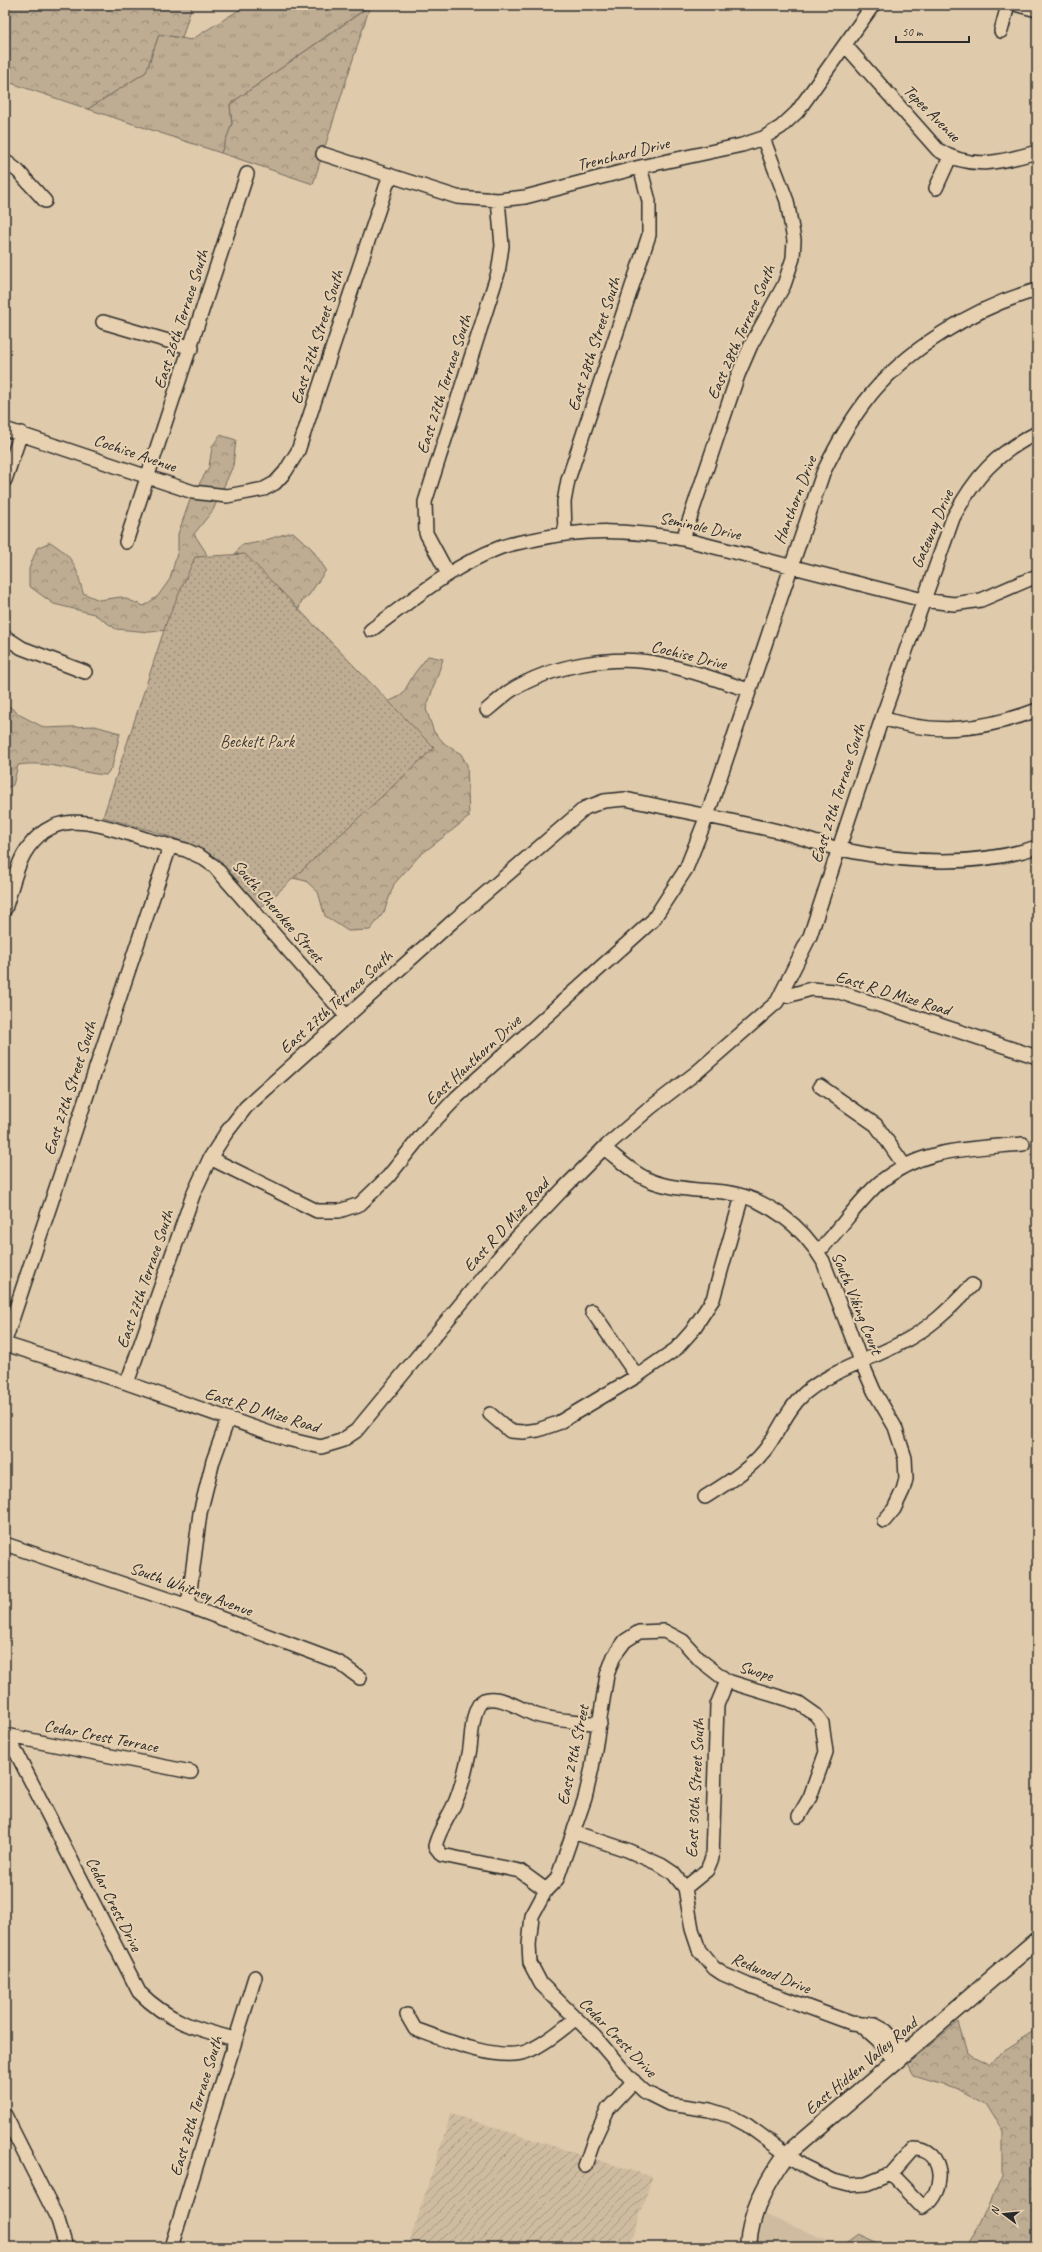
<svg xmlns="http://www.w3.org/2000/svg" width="1042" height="2252" font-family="Caveat,sans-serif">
	<defs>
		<pattern id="industrial-furrows" width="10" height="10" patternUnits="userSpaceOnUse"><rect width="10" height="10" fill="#cfbca0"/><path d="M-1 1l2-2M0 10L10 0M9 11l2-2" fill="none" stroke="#a89983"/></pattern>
		<pattern id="grass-tufts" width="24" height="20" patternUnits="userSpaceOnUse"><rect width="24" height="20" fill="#bead93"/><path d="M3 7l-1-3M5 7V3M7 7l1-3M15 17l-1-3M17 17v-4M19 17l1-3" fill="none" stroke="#9b8d78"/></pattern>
		<pattern id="forest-crowns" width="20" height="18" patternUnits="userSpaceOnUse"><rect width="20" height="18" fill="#bead93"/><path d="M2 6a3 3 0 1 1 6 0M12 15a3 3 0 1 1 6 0" fill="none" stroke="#9b8d78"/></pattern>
		<pattern id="park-dots" width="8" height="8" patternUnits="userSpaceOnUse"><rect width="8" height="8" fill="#bead93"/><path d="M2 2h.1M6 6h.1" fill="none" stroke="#9b8d78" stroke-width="1.8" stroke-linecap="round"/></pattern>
	</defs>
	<rect width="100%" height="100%" fill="#dfcaab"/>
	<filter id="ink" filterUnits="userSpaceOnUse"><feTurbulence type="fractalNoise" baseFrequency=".025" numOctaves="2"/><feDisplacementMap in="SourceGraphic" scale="8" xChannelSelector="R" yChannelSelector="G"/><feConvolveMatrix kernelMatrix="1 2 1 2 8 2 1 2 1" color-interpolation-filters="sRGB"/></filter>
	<g filter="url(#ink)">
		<path fill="#cfbca0" d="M763,2214L840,2245V2247H755Z"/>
		<path fill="url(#industrial-furrows)" d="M451,2114L652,2177L630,2247H408Z"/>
		<path fill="url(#grass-tufts)" stroke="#746c5f" d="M247,5H371L230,104L232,124L221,153L88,109L146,72L159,34L191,40Z"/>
		<path fill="url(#forest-crowns)" stroke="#746c5f" d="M5,5H192L182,38L159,34L146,72L88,109L5,81Z
			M370,6L313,184L221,153L232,124L230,104Z
			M220,435L236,440L233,466L213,510L194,534L205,551L210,564L229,563L241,545C259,544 275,536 293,532L312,549L326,570L309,595L301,602L296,620L374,709L402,695L414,674L428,656L443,659L426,709L434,732L445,744L461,754L467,765L469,817L419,856L394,884L384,912L370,930L348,931L325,916L318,892L306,881L280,875L174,629L150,632L116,629L94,614L54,604L29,586V569L37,548L50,542C74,557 76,566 83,593L99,600L121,597L144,606L158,596L170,579L178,550V534L190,500L209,467L212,447Z
			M5,703L20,715L45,728L95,726L120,733L112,767L106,775C76,773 49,760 18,765L13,785L5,789Z
			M958,2022L967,2053L990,2065L1002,2051L1037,2029V2247H966L980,2225L1002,2176V2131L985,2104L959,2090L914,2076L907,2064Z
			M858,2234L887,2247H840Z"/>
		<path fill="url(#park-dots)" stroke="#746c5f" d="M245,554L434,748L260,909C245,892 227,869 209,856C179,835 138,828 103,817L167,621L195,557Z"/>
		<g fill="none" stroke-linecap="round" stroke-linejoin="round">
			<g stroke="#2b2b2b" stroke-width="16">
				<path id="minor" d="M1018,5L1037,10
					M1001,31L1008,5
					M845,45L938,150C972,171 1001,162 1037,152
					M323,154L457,197L498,200L525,197L640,167L742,145L763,138L781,127L797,112L873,5
					M5,161L18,171L45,201
					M936,188L950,157
					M103,322L192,348
					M5,429L193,492L227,496L264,489L275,483L285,472L298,451L390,175
					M5,480L21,433
					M565,533L564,502L568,480L649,235V201L640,167
					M683,539L738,375L751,345L784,285L793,258L794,240L787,201L763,138
					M126,542L247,174
					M448,574L426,533L425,502L498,273L502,246L498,200
					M371,630C412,600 452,566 499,548C509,544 521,542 532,540C586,528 628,530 683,539L923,600L954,604L981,600L1037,576
					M5,637L22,648L85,672
					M487,710C494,704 502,697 510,691C552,665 613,654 661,664C691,670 720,681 749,690
					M882,718C936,736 984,730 1037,710
					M5,909C11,891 15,870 24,854C53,805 97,824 139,837C154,842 170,846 186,850L201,857L214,866L347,1017
					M781,996H787L811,989L836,991L1037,1057
					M820,1086L876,1125L904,1165
					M604,1148C621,1161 637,1177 657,1183C679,1190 702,1190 724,1192C765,1197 802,1225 823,1261L861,1361L874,1391L895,1427L905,1458L906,1479L903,1490L894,1509L884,1521
					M210,1158L317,1211H339L360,1204L388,1177L425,1131L457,1097L653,920L686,869L707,816L823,473C835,448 848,424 865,402C904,350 975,307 1037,290
					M816,1249L824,1246L829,1240C845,1222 861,1199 879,1183C922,1147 970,1149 1023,1144
					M592,1311L637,1376
					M5,1341L170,846
					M5,1344L127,1383L287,1439L321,1447L341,1441L356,1431L506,1249L564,1188L604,1148L650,1108L697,1072L777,1002L810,936L882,718L953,518C975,477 995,454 1037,433
					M127,1383L193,1195L210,1158L226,1133L246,1107L452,922L585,808L604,801L625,799C677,810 729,820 782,832C801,837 820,845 840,849C905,863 973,868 1037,847
					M490,1414L510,1431L523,1432L538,1430L558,1423L637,1376L676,1349L692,1331L713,1299L742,1196
					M705,1497C727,1483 749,1470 765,1450C779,1432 787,1409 805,1393C833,1370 867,1361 899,1344C928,1330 950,1309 972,1285
					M5,1544L188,1606L306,1650L338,1662L360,1678
					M188,1606L200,1513L213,1461L228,1419
					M5,1735L191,1772
					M5,1736L17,1754L139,1992C169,2022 196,2029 235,2039
					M799,1816L810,1797L826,1752L822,1723L816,1715L799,1703L727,1681L700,1660L683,1641L664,1631L639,1632L625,1641L614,1656L607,1675L592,1768L585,1798L557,1879L546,1890L532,1916L529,1945L530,1963L541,1984L595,2037L629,2077L645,2092L669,2104L710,2110L732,2117L747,2125L803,2166L834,2181L849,2185L866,2184L891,2174L913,2149C946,2148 946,2193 923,2207L891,2174
					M573,1832L627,1850L661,1865L673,1873L685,1888L692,1929L699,1950L714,1968L723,1974L748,1985L851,2023L875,2025L886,2031L906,2053
					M685,1888L707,1870L712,1858L717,1705L727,1681
					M546,1890L520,1871L442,1855L435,1846C439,1831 446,1821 453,1807C461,1791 465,1772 469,1754C472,1741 471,1706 484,1700C500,1694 521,1710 536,1715C555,1721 579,1721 600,1724
					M407,2015L415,2029C442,2039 500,2063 528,2051C545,2044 562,2030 576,2018
					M860,2025L878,2041L896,2062
					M5,2115L58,2220L66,2247
					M585,2166L595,2137L608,2109L634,2081
					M171,2247L255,1977"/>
			</g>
			<g stroke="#2b2b2b" stroke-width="19">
				<path id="major" d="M748,2247C750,2212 766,2183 786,2155L1037,1940"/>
			</g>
			<use href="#minor" stroke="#e7d1b0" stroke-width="13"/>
			<use href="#major" stroke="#e7d1b0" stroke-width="16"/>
		</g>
	</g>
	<g text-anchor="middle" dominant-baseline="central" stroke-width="4" stroke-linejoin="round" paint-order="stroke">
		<g font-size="17" fill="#2b2b2b" stroke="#e7d1b0">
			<text transform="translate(932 113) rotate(45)">Tepee Avenue</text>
			<text transform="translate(623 154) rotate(-14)">Trenchard Drive</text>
			<text transform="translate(181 319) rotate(-72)">East 26th Terrace South</text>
			<text transform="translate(741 332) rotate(-66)">East 28th Terrace South</text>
			<text transform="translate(317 337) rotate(-72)">East 27th Street South</text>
			<text transform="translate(594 344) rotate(-72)">East 28th Street South</text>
			<text transform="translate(444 384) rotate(-72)">East 27th Terrace South</text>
			<text transform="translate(135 453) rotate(19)">Cochise Avenue</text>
			<text transform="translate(795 500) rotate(-69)">Hanthorn Drive</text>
			<text transform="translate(700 526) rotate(12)">Seminole Drive</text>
			<text transform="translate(932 529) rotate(-67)">Gateway Drive</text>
			<text transform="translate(689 655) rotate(14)">Cochise Drive</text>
			<text transform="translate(838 793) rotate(-72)">East 29th Terrace South</text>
			<text transform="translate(278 911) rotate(49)">South Cherokee Street</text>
			<text transform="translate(893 993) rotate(17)">East R D Mize Road</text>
			<text transform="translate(336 1002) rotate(-42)">East 27th Terrace South</text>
			<text transform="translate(473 1060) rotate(-43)">East Hanthorn Drive</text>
			<text transform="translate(70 1088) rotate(-72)">East 27th Street South</text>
			<text transform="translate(506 1225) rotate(-48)">East R D Mize Road</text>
			<text transform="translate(145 1279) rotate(-71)">East 27th Terrace South</text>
			<text transform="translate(857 1303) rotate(68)">South Viking Court</text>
			<text transform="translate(262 1410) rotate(17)">East R D Mize Road</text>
			<text transform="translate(191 1589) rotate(20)">South Whitney Avenue</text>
			<text transform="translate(756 1671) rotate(17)">Swope</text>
			<text transform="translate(101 1736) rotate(11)">Cedar Crest Terrace</text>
			<text transform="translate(573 1755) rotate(-78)">East 29th Street</text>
			<text transform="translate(695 1788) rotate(-87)">East 30th Street South</text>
			<text transform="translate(114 1904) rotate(63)">Cedar Crest Drive</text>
			<text transform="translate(771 1973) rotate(22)">Redwood Drive</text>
			<text transform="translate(618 2037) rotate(46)">Cedar Crest Drive</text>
			<text transform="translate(861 2066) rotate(-40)">East Hidden Valley Road</text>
			<text transform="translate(196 2106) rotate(-73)">East 28th Terrace South</text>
		</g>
		<g font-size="17" fill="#413e3b" stroke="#e7d1b0">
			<text x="257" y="741">Beckett Park</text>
		</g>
	</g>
	<rect width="1042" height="2252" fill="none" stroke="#e7d1b0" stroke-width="20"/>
	<rect x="10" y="10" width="1022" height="2232" fill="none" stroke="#2b2b2b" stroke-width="1.5" filter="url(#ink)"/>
	<g transform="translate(1004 2214) rotate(286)" stroke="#e7d1b0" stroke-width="3" paint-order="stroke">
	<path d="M0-3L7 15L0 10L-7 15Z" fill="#2b2b2b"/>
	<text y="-6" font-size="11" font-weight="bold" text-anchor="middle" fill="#2b2b2b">N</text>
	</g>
	<path d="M896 36v6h73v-6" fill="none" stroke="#2b2b2b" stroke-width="2"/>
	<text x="902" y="36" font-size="12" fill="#2b2b2b" stroke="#e7d1b0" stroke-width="3" paint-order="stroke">50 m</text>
</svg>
